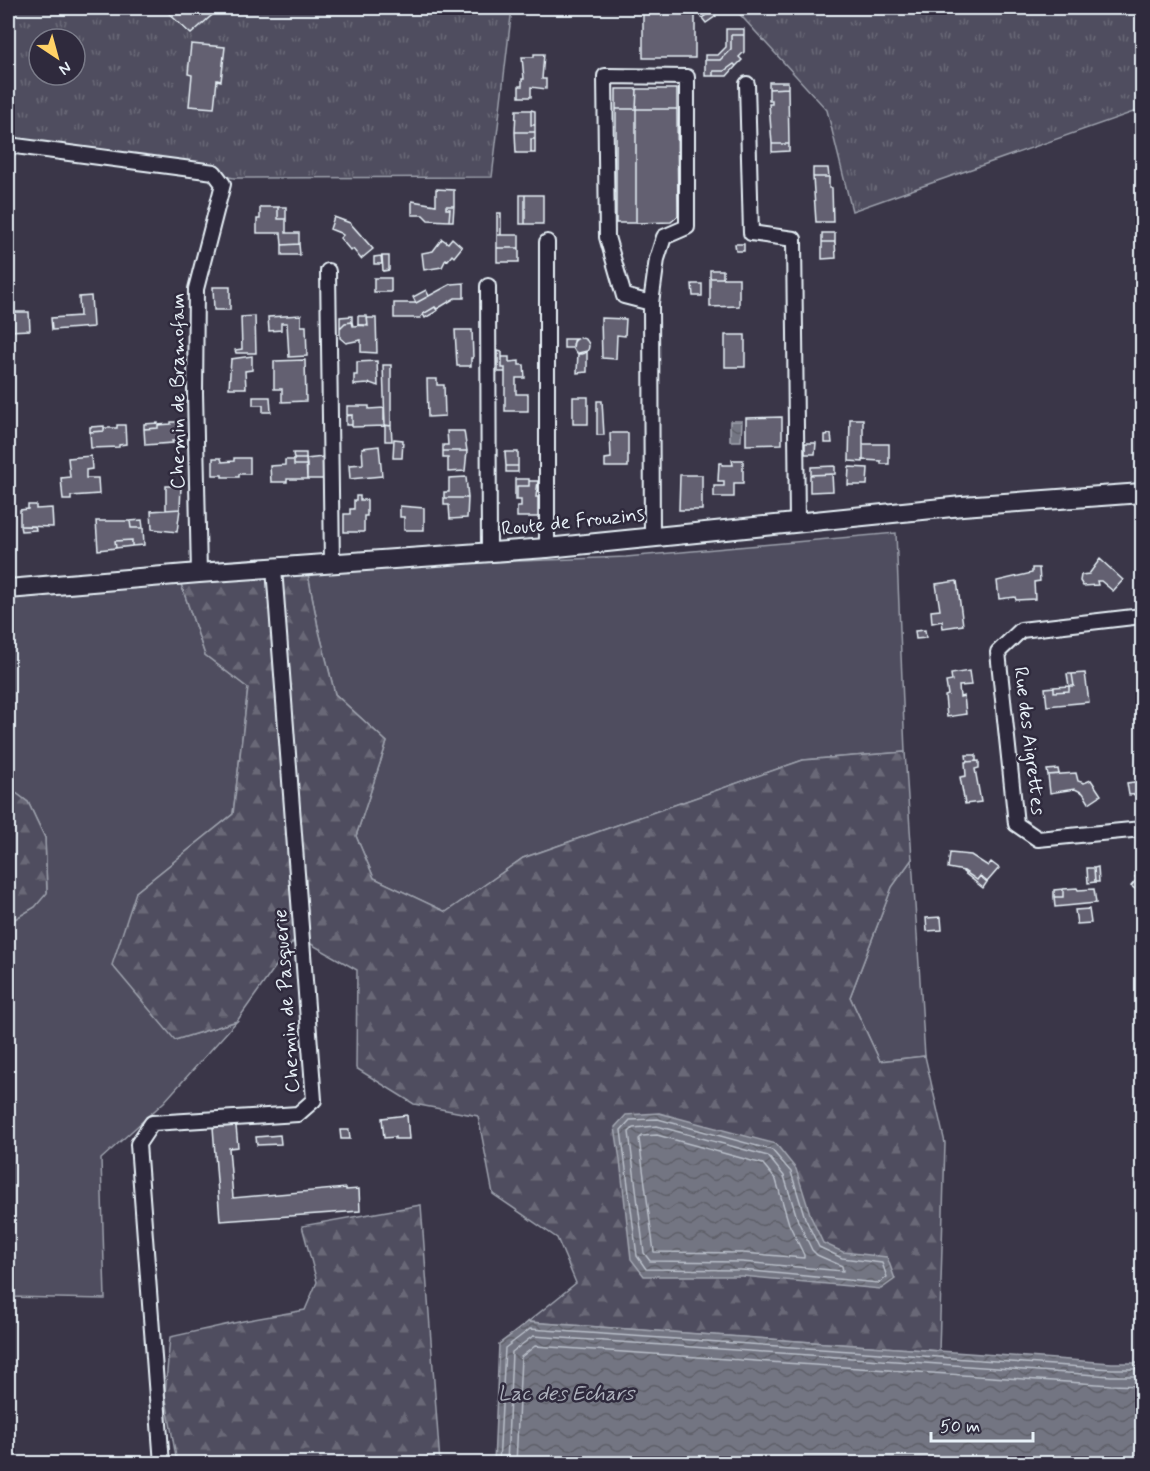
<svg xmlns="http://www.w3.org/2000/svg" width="1150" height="1471" font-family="Mynerve,sans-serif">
	<defs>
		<pattern id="forest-firs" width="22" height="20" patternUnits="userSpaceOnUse" patternTransform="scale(1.5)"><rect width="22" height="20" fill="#504e5f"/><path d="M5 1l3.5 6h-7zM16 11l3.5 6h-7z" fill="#696877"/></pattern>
		<pattern id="park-tufts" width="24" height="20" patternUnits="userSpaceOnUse" patternTransform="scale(1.5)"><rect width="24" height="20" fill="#504e5f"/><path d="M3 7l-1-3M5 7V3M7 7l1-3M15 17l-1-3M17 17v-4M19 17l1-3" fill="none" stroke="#696877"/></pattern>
		<pattern id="water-waves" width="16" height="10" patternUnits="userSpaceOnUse" patternTransform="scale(1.5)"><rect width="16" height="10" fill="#737482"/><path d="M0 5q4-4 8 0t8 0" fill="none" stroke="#5f6069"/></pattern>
	</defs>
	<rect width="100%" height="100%" fill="#3a3648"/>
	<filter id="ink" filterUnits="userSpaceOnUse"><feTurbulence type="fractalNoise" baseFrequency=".0167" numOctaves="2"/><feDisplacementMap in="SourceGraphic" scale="12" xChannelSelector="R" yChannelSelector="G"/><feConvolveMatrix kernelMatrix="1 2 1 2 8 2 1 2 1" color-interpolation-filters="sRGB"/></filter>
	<g filter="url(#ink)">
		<path fill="#504e5f" stroke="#9ca0ac" stroke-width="1.5" d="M896,533L905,752L803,760L523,858L446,912L374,878L356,836L387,742L335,694L318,627L307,569L626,557Z
			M180,581L205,655L248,688L233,814L136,892L175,1040L237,1021L164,1102L101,1159L105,1299L8,1297V923L35,907L47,892L45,838L28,802L8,787V598Z
			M912,859L925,1056L880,1061L850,997L892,887Z"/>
		<path fill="url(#forest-firs)" stroke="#9ca0ac" stroke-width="1.5" d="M307,569L318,627L335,694L387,742L356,836L374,878L446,912L523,858L803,760L905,752L912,859L892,887L850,997L880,1061L925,1056L945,1143L939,1351L528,1322L576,1283L557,1238L493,1194L478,1116L414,1104L356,1068L357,970L297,936L237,1021L175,1040L112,965L136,892L233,814L248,688L205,655L180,581Z
			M8,787L28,802L45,838L47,893L35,907L8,923Z
			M421,1205L440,1463H177L165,1394L170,1337L243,1321L305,1310L317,1282L302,1226Z"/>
		<path fill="url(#park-tufts)" stroke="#9ca0ac" stroke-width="1.5" fill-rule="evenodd" d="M8,8H512L492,177L234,178L8,137ZM39,39H75V75H39Z
			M734,8H798L803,11L823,8H1142V109L852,211L827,110Z"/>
		<path fill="url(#water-waves)" stroke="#a2a6b1" stroke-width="1.5" d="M730,421H742L741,441H730Z
			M659,1113L776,1144L796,1169L811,1217L823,1243L843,1252L887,1257L895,1279L881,1289L742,1276H644L631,1259L620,1160L615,1127L626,1115Z
			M528,1322L1112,1363H1142V1463H494L499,1344Z"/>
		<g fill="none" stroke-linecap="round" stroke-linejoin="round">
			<path stroke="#b9bfc9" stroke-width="1.5" d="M658,1119L772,1150L791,1172L805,1218L819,1247L842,1258L882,1263L887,1277L879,1283L742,1270L646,1269L637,1256L621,1130L630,1120Z
				M657,1126L768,1156L784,1176L798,1221L812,1250L817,1255L842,1266L843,1271L742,1262L650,1261L644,1253L629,1132L633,1128Z
				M657,1135L763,1164L776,1180L789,1224L804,1255V1258L743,1253L654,1252L639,1139L642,1136Z
				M499,1464L505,1348L530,1329L1112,1369H1142
				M507,1464L512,1352L533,1336L1111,1376H1142
				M516,1464L521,1357L535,1346L1111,1385L1142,1386"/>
		</g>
		<path fill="#636171" stroke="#e8f1f8" stroke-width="1.5" d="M163,8H220L191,34Z
			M643,8H695V58H643Z
			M712,11L716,16L706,23L702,18Z
			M726,29H744V35H731V49L720,60H705V55H718L726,47Z
			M731,35H744V52L739,57L742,60L736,66L734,64L724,71H713V76H705V60H720L731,49Z
			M191,44L225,47L221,81L217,80L214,108L189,106L192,75L188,74Z
			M534,54H544L542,79H546V89L531,87V97H519V86H522V79H524L522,57H534Z
			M734,64L736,66L727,76H713V71H724Z
			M769,82H788V88L769,89Z
			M788,88L789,144H772L769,104H772V100H769V89Z
			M616,89H637L636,109H616Z
			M637,89H677V109H636Z
			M616,109H636V223H616Z
			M636,109H677L678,216L671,222L636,223Z
			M516,110H531V125H535V132H515Z
			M531,110L535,111V125H531Z
			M515,132H535V139H531V153H516Z
			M531,139H535V153H531Z
			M772,144H789V151L772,152Z
			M813,168H828L829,177H813Z
			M813,177H829V188H832L833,222H816Z
			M436,189L454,190V206H446V209H450L449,221L428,220L423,215H412V201L436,205Z
			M520,195H525V224H520Z
			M525,195H543V224H525Z
			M446,206H454L453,221H449L450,209H446Z
			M260,207H278V219H286V233H299V244L282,245L281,233H257V219H260Z
			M278,207H286V219H278Z
			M497,213H501V235H497Z
			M334,217L350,223L373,249L361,259L353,249L351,251L340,238L343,235L340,233L330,229Z
			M822,233H835V242H822Z
			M497,235H519V248H497Z
			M452,238L462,247L454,257L452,255L448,260L446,259L442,267L424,270L422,253L433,251L442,239L448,243Z
			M822,242H835L836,258L822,259Z
			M299,244L300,255H282V245Z
			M735,244H744V251H736Z
			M497,248H519V262H497Z
			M381,256L382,264H374V257Z
			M382,256H389V270L383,271Z
			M710,270H723V278H710Z
			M374,278H391V292H374Z
			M710,278H739V306L710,307Z
			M464,283V298H455L437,309L435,307L423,314L420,318H394V303H416L451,284Z
			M692,284H702V296H693Z
			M213,287H230V310H214Z
			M426,290L429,296L416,303L413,297Z
			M91,296L93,327L52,330L51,318L80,316L79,297Z
			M435,307L437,311L425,318L423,314Z
			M8,312H29L30,330L8,331Z
			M301,315V326H306L307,356L289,357L287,323H281V330L269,331L268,317Z
			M255,316L256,353H236L235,350L242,349L241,317Z
			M352,316V322L345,323L340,328V317Z
			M358,316H367L368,326L358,325Z
			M367,318H376L377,353L361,352V340L346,343L340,338V328L345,323L352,322L353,326L365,325L368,326Z
			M601,318L626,319L625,336L617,335L616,359L602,358Z
			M455,330H472L473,358H471V366H457Z
			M725,335H745V367H725Z
			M573 346a8 8 0 1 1 16 0a8 8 0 1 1-16 0Z
			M564,339H577L574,341L573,348H564Z
			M498,351L502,352V368H505V372H498Z
			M587,351V372L577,373L578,353Z
			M252,356V370L245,371L246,388H229L231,359Z
			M502,357H509V362L519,361V365H524L525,378H516V394H528V411H505V368H502Z
			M305,360L306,401L282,402V389H274V361Z
			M377,361L378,386L370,383L369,384L354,385V375H357V362Z
			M383,365H391V426L385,425Z
			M427,379H437V385H444L445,416L428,417Z
			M253,397H270L271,412H263V405H253Z
			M573,397H588V424H573Z
			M597,401H602L604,435H597Z
			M347,406H369V409L384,408V426L352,427V415H347Z
			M352,415V425H346V416Z
			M782,417V444L746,445V418Z
			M850,419H863V462L849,461Z
			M171,422H179L180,441H172L173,443L145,445L144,429L158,428V425L171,424Z
			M158,423V428L144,429V424Z
			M117,425H125L126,444L119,445V447L91,448L90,432L104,431V428H117Z
			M385,425L391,426L392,441H385Z
			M104,426V431L90,432V427Z
			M447,431H464L467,451H443V445H448Z
			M610,433H628V467H605V459L611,458Z
			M831,434L832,443H825V435Z
			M394,439L403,440L402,458H393Z
			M805,443H816L815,454H805Z
			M863,444H889V464H881V461L863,460Z
			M379,446L382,476L350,479L349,465L363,464L362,448Z
			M443,451H467L465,471L448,472V458H443Z
			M505,452H518V466H506Z
			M293,453H306V459H294Z
			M91,456L92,469L86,470V478H98L99,494L71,496V500H63L61,478L70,477L68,458Z
			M323,457V479H307L306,459Z
			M213,458H221L222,462L234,461V458H250V474H239V477H222V475H213Z
			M294,459H306L307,465H294Z
			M285,460H294V465H307V479H287V482H271L270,466L285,465Z
			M732,460H743V483H734V497H714V486H724V481H718L719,463H722V465H733Z
			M506,466H518V472H506Z
			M835,466V474L811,475V467Z
			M849,467L868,468L867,485H848Z
			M832,474L833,491L810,492V475Z
			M680,475H702V510H679Z
			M466,477L468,498H444V492H449V478Z
			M515,479H529V486H517V500H515Z
			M529,481H538L536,497H538V517H517V507H521V500H517V486H529Z
			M166,486H181L180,509L166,510Z
			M356,496H360V500H367V516H364V532H344V514H350V509H354V500H356Z
			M444,498H468L467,518L450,519L449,505H444Z
			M28,505H36V509L52,508L53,527L20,526V510L28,509Z
			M400,506L424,508V530H404V517H400Z
			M180,509L177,532L152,529L151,511Z
			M142,520L143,528H131L130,521Z
			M96,521H130L131,528H143L144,545L132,546V540L115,541L116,548L98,550Z
			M20,526H35L36,530L21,531Z
			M132,540V546L116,548L115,541Z
			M1100,559L1123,580L1113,591L1101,581H1097L1098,585L1083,586L1080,581L1081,575L1089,574Z
			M1032,568H1039L1040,581L1034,582L1035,599L1016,600L1015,597L999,599L997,581L1032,573Z
			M957,581L963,625L943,628L942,621L932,623L931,611L940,610L936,584Z
			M925,630L926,638L916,639L915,631Z
			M969,671L971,685L959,686L960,697L964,696L966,714L947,717L945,696L948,695L946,682L952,681L951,674Z
			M1085,673L1089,702L1047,706L1045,688L1054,687V692L1069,691V686H1074L1072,674Z
			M1067,674H1072L1074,686H1069Z
			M1069,686V691L1054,692V687Z
			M966,755H976V761L967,762Z
			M979,761V768L975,769L981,802L965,804L960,777L966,776L965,762Z
			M1058,769L1059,774L1048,775L1047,770Z
			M1076,773L1078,781L1084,783L1091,780L1101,795L1089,803L1083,793L1075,789L1050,793L1048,775Z
			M1142,781V794L1129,795L1127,783Z
			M950,853L971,855L988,866L991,862L999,868L987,882L980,876L977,880L964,871L948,868Z
			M1098,867L1099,882H1095L1094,868Z
			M1142,867V889L1138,891L1131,886L1137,879L1135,877Z
			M1087,868H1094L1095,882L1088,883Z
			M964,871L977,880L980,876L987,882L983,888L963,872Z
			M1077,888L1078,890L1094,889L1096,903L1055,907L1054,897H1063V889Z
			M1063,889V897H1054V890Z
			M1089,909L1091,923L1077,924L1075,910Z
			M941,917L942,930L927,931L926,918Z
			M407,1115L409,1139H395V1137L384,1138L382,1118Z
			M236,1126L238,1147L229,1148L233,1198L346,1188V1190L359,1189L360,1211L220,1221L213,1127Z
			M340,1130H349L350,1139H341Z
			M280,1135L281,1144L257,1145L256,1137Z"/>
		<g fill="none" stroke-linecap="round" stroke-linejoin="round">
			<g stroke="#e8f1f8" stroke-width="18">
				<path id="minor" d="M747,84L751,233L794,239L797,522
					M8,145L214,172L223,184L196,289L195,393L199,573
					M328,271L332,563
					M488,286L489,553
					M651,303L624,296L607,237L605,76L687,77V227L664,237L657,259L651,303L652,537
					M547,548V242
					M1142,616L1021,630L998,652L1016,824L1038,839L1142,829
					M162,1464L138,1144L152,1123L298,1114L314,1100L274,568"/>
			</g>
			<g stroke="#e8f1f8" stroke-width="22">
				<path id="major" d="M8,589L199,573L547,548L962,506L1142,493"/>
			</g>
			<use href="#minor" stroke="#2f2a3d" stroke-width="14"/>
			<use href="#major" stroke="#2f2a3d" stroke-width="18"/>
		</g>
	</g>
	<g text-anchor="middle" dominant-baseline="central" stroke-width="5" stroke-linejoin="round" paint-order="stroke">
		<g font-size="20" fill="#e8f1f8" stroke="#2f2a3d">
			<text transform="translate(178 391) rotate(-90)">Chemin de Bramofam</text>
			<text transform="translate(573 522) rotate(-6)">Route de Frouzins</text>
			<text transform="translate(1029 741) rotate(83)">Rue des Aigrettes</text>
			<text transform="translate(287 1001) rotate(-94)">Chemin de Pasquerie</text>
		</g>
		<g font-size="21" font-style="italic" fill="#aeb2bd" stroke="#2f2a3d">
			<text x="566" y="1394">Lac des Echars</text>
		</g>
	</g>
	<rect width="1150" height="1471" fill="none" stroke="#2f2a3d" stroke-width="30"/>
	<rect x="15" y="15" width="1120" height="1441" fill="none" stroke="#e8f1f8" stroke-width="2" filter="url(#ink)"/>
	<g transform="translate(57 57) rotate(144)"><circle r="28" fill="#2f2a3d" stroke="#797a88" stroke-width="1.5"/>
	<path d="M0-4.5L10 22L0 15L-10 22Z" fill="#ffd166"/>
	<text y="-9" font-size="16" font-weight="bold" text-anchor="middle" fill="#e8f1f8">N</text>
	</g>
	<path d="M931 1432v9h102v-9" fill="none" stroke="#e8f1f8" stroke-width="3"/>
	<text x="940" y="1432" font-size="18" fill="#e8f1f8" stroke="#2f2a3d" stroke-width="4.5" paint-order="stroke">50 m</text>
</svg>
